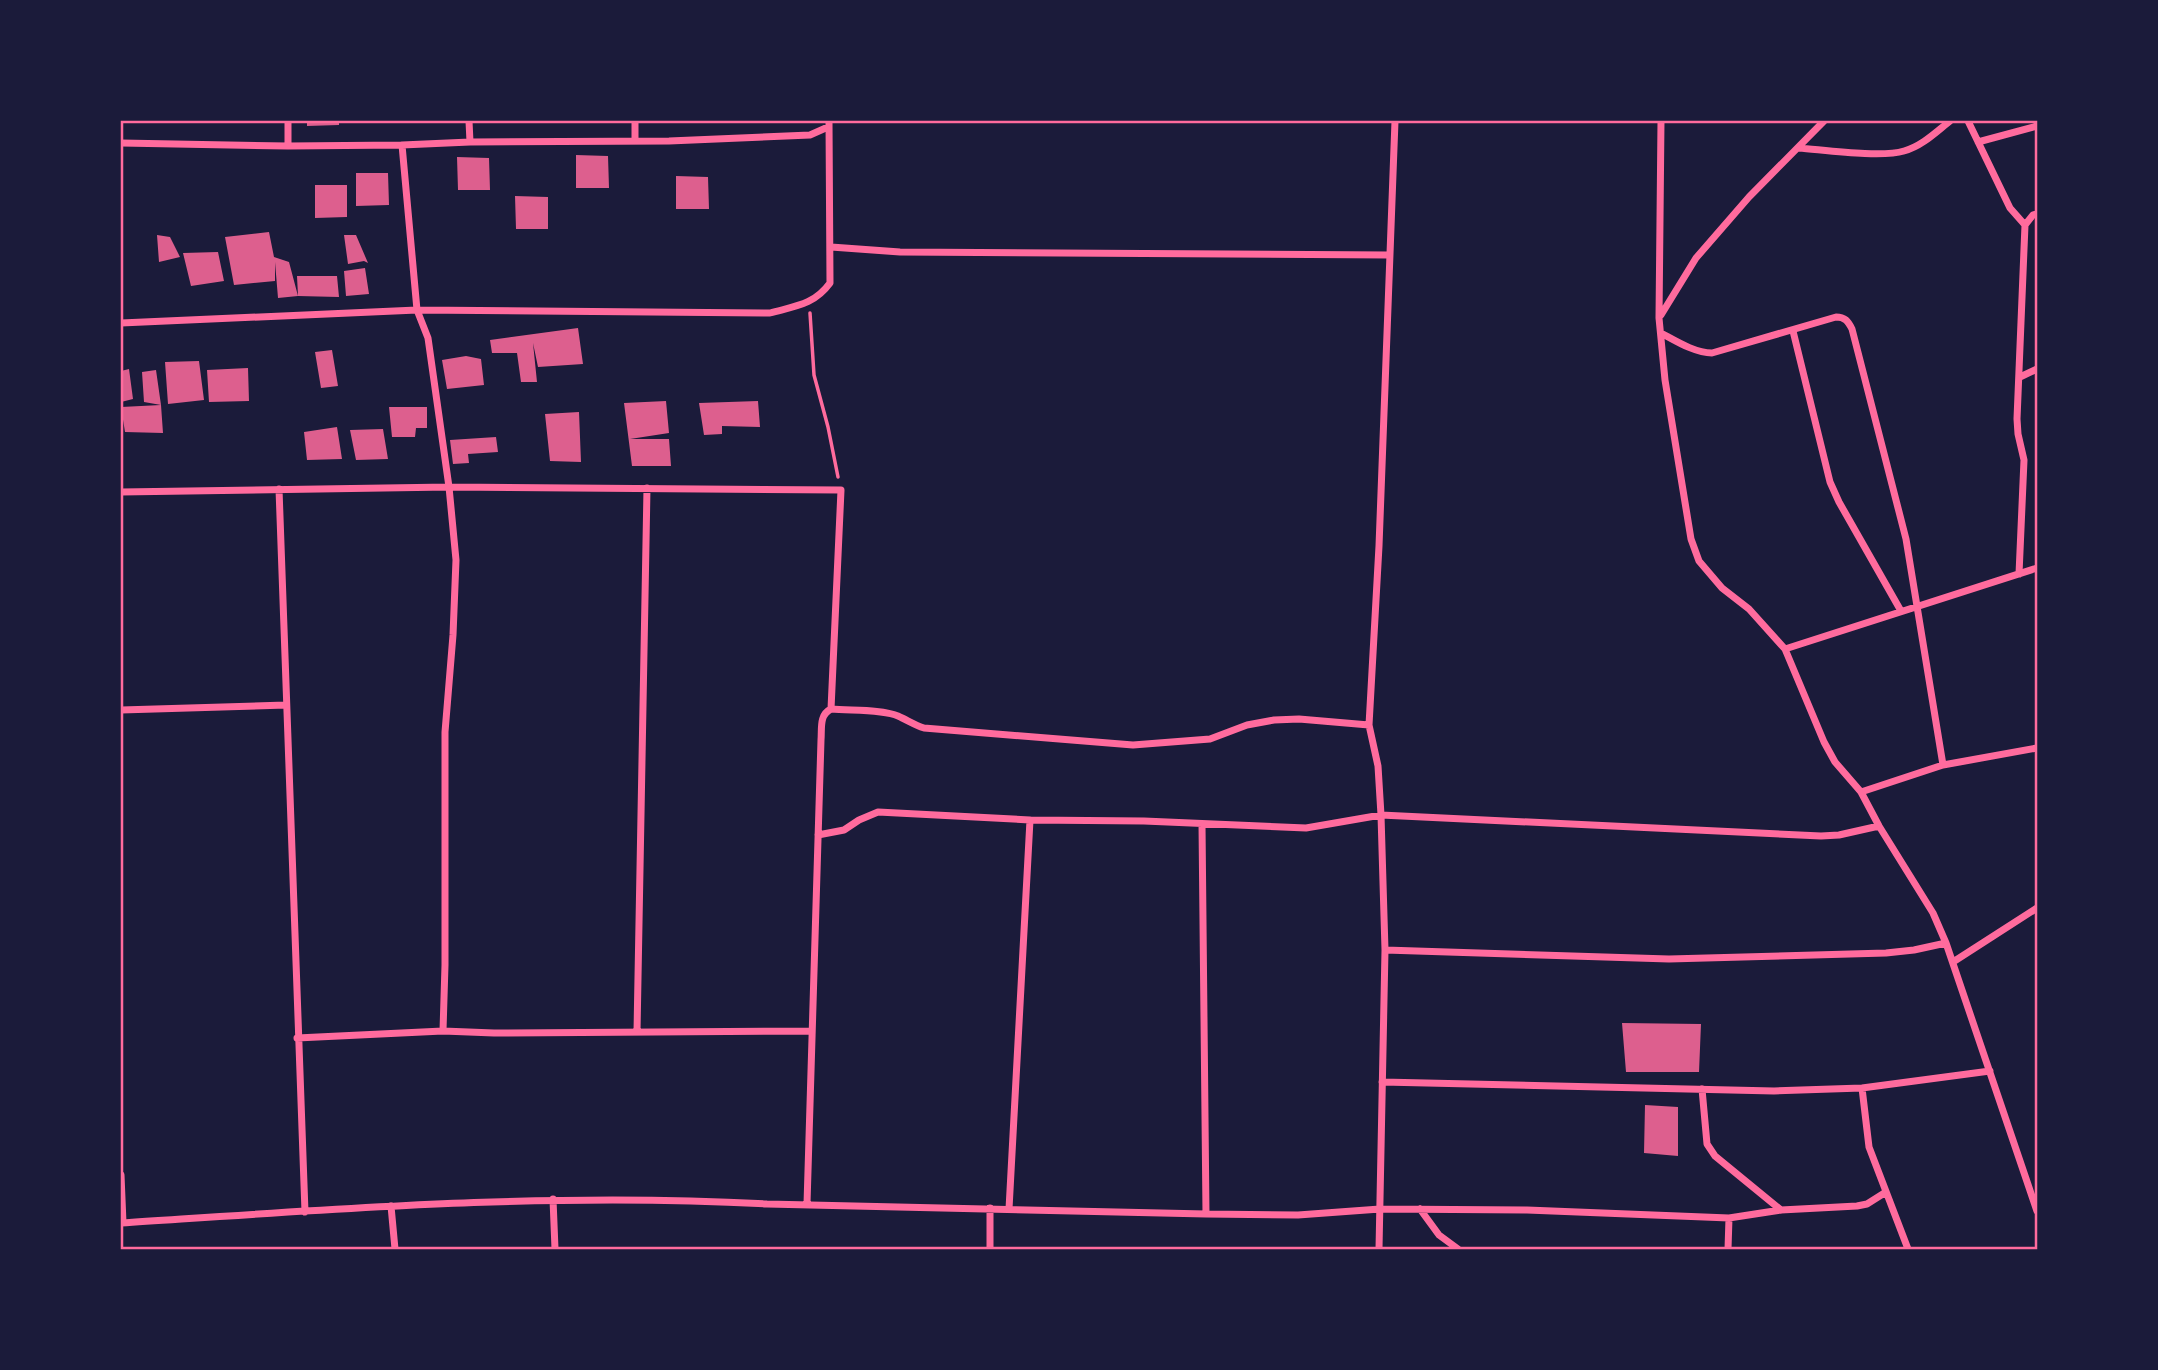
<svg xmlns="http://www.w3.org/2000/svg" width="2158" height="1370" font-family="'Roboto Serif',serif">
	<rect width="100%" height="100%" fill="#1b1b3a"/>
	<path fill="#dd5f8e" d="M307,121H339V125L307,126Z
		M576,155L608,156L609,188H576Z
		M457,157L489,158L490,190H458Z
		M356,173H388L389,205L356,206Z
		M676,176L708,177L709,209H676Z
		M315,185H347V217L315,218Z
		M515,196L548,197V229H516Z
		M269,232L274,257L289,262L298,296L297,276H337L339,297L298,296L278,298L275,262V281L234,285L225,237Z
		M157,235L170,237L180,257L159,262Z
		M344,235H356L368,263L364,261L348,264Z
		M218,252L224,281L191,286L183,253Z
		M365,268L369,294L346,296L344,271Z
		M578,328L583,364L538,367L533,343L537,382H521L517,353H492L490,340Z
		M332,350L338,386L321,388L315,352Z
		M466,356L481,359L484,385L447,389L442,360Z
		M199,361L204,400L168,404L165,362Z
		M248,368L249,401L209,402L207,370Z
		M129,369L133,399L121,402V371Z
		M156,370L161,405L144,402L142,372Z
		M666,401L669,433L630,439H669L671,466H632L624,403Z
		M758,401L760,427L722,426V434L704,435L699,403Z
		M161,405L163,433L125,432L121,407Z
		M389,407H427V428H416L415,437H392Z
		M579,412L581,462L550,461L545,414Z
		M337,427L342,459L307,460L304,432Z
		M383,429L388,459L356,460L350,430Z
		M496,437L498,452L468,454L469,463L453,464L450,440Z
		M1622,1023L1701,1024L1699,1072H1626Z
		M1645,1105L1678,1107V1156L1644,1153Z"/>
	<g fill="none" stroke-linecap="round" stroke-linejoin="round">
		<path stroke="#ff6b9d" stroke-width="3.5" d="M810,313L814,375L828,427L838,477"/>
		<path stroke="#ff6b9d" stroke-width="7" d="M288,121V146
			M469,121L470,142
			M635,121V141
			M1661,121L1659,318L1665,380L1691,539L1699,561L1722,588L1749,609L1785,649L1824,742L1835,762L1861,792L1879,826L1933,913L1946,943L2037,1211
			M1968,121L2010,208L2025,225
			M1978,142L2037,126
			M121,143L288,146L402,145L470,142L669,141L810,135L828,127
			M402,145L417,310L428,338L449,487L456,560L453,635L445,732V965L443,1031L494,1033L812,1031
			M1799,148C1825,150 1881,158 1904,151C1922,146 1936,132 1950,121
			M831,247L900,252L1389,255
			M1661,315L1696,258L1749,197L1824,121
			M121,323L417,310L770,313C795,306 814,305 830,283L829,121
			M1793,331L1830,482L1839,502L1901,611
			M1661,333C1676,341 1695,353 1712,353L1836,317C1845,317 1848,321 1852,329L1906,539L1943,765
			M2020,377L2037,369
			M279,489L305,1212
			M121,492L449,487L841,490L831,709
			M2019,574L2024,460L2018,434L2017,419L2025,225L2033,215L2037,214
			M1785,649L2037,568
			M121,710L286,705
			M1861,792L1943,765L2037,748
			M1202,824L1206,1214
			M818,835L844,830L859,820L878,812L1030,820L1144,821L1306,828L1381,815L1821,836L1839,835L1879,826
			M1385,950L1669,959L1886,953L1914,950L1946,943
			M1953,962L2037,908
			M637,1032L647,488
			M297,1038L443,1031
			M1382,1082L1774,1091L1862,1088L1990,1071
			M1862,1088L1869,1147L1908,1249
			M1702,1089L1707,1144L1715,1156L1781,1210
			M121,1175L123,1223
			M553,1199L555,1249
			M807,1204L821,740C822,728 819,715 831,709C850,711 881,709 898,716C907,720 915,725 924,728L1133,745L1210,739L1247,725L1274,720L1299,719L1369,725
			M391,1206L395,1249
			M1009,1209L1030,820
			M1420,1209L1439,1235L1458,1249
			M121,1223C336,1209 551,1192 767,1204L1206,1214L1298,1215L1380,1209L1527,1210L1729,1218L1781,1210L1857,1206L1867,1204L1886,1192
			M990,1249V1208
			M1379,1249L1385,950L1381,815L1378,766L1369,725L1379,546L1395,121
			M1728,1249L1729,1218"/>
	</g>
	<rect width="2158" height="1370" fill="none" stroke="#1b1b3a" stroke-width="245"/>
	<rect x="122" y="122" width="1914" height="1126" fill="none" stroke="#ff6b9d" stroke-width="2.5"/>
</svg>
